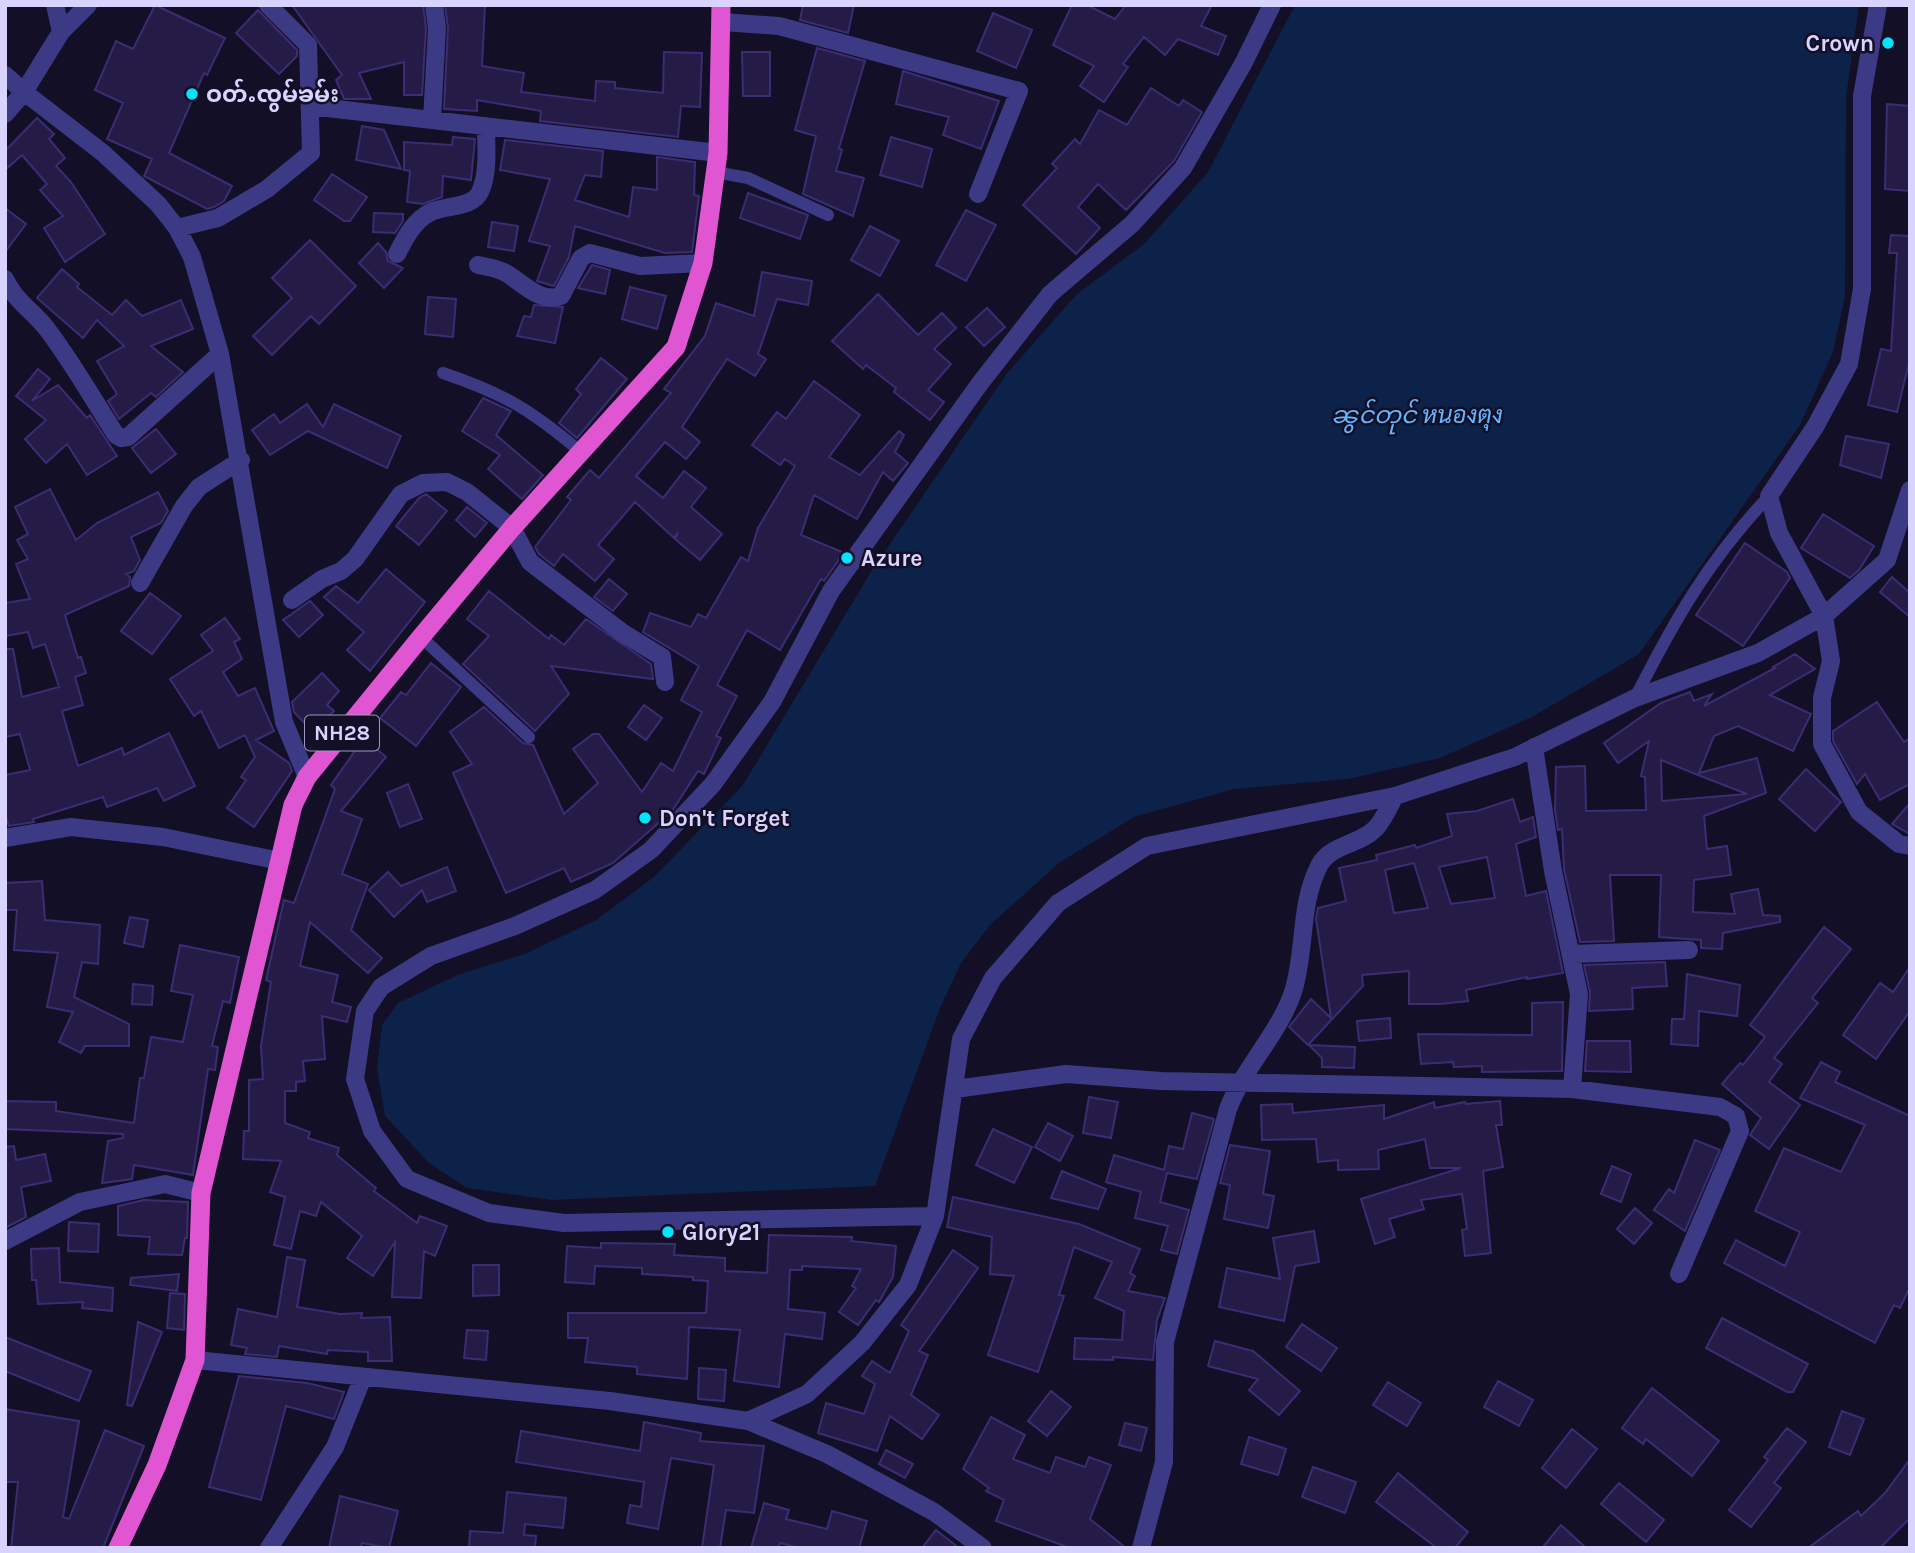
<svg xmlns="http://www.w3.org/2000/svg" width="1915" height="1553" font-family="Karla,'Noto Sans Myanmar',Sarabun,sans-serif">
	<rect width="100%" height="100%" fill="#130f26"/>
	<path fill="#0c2248" d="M1295,5H1859L1846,97L1845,296L1833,352L1800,425L1639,654L1532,717L1440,758L1348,779L1234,789L1134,817L1059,863L990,925L961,963L940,1008L875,1186L552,1200L467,1188L429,1163L385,1116L377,1069L382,1025L398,1003L460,974L525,954L596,920L654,877L743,785L874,567L1008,372L1076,295L1144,244L1208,172Z"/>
	<path fill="#241b47" stroke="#3b2d73" stroke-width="2" fill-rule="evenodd" d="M155,5L225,38L207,75L204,73L169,153L232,186L224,201L214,207L207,209L144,176L152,159L107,139L123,103L95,90L116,41L133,49Z
		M292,5H423L426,28L422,95H404V62L359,73L371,99H344L336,80L342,75Z
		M445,5H485L482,66L524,73L521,92L595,101L596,81L615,82V88L663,93L664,52L702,53L700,107L681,106L678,137L540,121L541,111L477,100V111L444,109L448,28Z
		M803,5H854L848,33L800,20Z
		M1072,5H1087L1115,19L1126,5H1212L1201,26L1226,36L1218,55L1178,39L1165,55L1144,37L1123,64L1128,67L1104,102L1080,86L1094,66L1053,45Z
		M258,10L297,50V56L279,74L236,33Z
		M993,13L1032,30L1016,68L977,51Z
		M817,48L865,61L839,148L842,150L836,171L864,178L853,216L803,194L816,136L795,130Z
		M742,52H770V96H743Z
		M903,71L999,101L981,149L943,135L949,117L896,104Z
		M1151,88L1179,106L1183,100L1202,112L1174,161L1126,210L1098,184L1078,207L1100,228L1076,254L1023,205L1057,168L1052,164L1075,139L1080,144L1099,110L1127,125Z
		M1887,104L1910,106V191L1885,189Z
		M37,118L54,134L49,139L65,158L56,166L71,182L105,234L65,262L44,228L63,216L40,190L47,184L22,155L5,170V151Z
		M362,126L384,130L401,169L356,160Z
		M453,137L475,139L471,180L443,176L442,197L423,204L407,202L410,171L404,170V142L452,145Z
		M891,137L932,149L922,187L880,175Z
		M505,140L603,151L601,177L585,175L575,200L629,217L633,187L657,190V157L695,162L694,195L699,196L692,252L665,253L575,226L569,257L554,286L537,281L550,246L529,241L550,179L500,170Z
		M332,174L367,197L350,221H344L314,200Z
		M748,193L808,215L800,239L740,218Z
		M5,208L26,224L5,252Z
		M966,210L996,225L966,281L936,265Z
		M374,213L403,214V221L395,233L373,232Z
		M492,222L518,226L514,251L488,247Z
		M870,226L899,241L880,276L851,260Z
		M1891,235L1910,236V359L1897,412L1868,405L1881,349L1891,351L1897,253H1889Z
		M310,240L356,286L319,324L311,316L272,355L253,336L292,298L272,278Z
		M378,243L386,252L388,261L403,268L384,288L359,263Z
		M592,265L610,270L605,294L578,288Z
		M62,269L79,284L77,287L112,315L126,300L142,316L181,300L193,329L151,346L183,372L156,397L151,393L119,419L108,401L117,394L97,361L124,346L97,320L83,338L37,298Z
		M762,272L812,281L808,305L777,299L758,354L766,359L755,376L727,359L682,427L700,442L686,459L665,442L636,476L663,498L684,471L706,488L691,507L722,534L700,560L675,539L678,532L674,538L635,502L598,545L614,559L595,581L563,554L554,566L539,554L535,547L571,500L567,497L590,470L599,478L671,393L664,389L705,336L716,303L754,316Z
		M630,287L666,296L657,329L622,319Z
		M878,294L918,335L942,313L956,328L934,349L951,364L928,390L944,402L930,420L894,392L896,388L866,365L863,369L832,341Z
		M428,297L456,299L453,337L425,334Z
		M534,305L563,307L555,343L517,336L524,316L531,317Z
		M987,308L1005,327L984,346L966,327Z
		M601,358L627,379L577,438L559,423L581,394L576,389Z
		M38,369L50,379L32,401L58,385L87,418L90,415L117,456L87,475L67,444L46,463L25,439L46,420L16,396Z
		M814,381L860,415L829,457L860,475L899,431L904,435L895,452L908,463L893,481L883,472L857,519L814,495L801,535L842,552L838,561L824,581L821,579L780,650L747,630L717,685L737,696L716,736L721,738L704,774L698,771L672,811L613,863L571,882L564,868L506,893L453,773L472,764L450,732L484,707L523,743L533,745L564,814L598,783L573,749L593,734H599L642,792L661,763L673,771L702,712L681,700L699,666L643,632L650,613L691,627L698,614L706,618L741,557L748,561L758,528L795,466L785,459L780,465L752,445L777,412L786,419Z
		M483,398L511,411L496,435L543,475L522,499L488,469L500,455L462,431Z
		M307,404L323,427L334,404L401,436L387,468L308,431L270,455L252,430L274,414L280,423Z
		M156,429L176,454L151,473L132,448Z
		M1846,436L1889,444L1881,478L1840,465Z
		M50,489L76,540L97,523L158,492L168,511L161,523L131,537L140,560L134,571L126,574L130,577L129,586L65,615L78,658L81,657L86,673L75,677L83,705L62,711L78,766L122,748L124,755L169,733L195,786L164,801L157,788L107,807L103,797L33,819L34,822L9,826L5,814V775L30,770L20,734L5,737V649H13L22,697L59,687L45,644L33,648L28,632L5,636V603L30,599L16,564L28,559L17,540L28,534L15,507Z
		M426,494L447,511L419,545L396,526L419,498Z
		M467,507L487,523L475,537L456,520Z
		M1823,514L1874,546L1859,570L1850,578L1801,548Z
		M1745,543L1787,572L1790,578L1743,646L1696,615Z
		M386,569L425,602L370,671L347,650L364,632L324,597L336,586L358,603Z
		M1892,577L1910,593V617L1880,592Z
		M609,579L627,594L613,611L594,597Z
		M489,591L549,639L551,635L564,645L586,619L651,664L653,679L551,666L569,694L535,731L463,664L489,636L467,619Z
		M150,593L181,616L152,654L121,631Z
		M310,601L323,615L299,637L283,620Z
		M225,618L240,639L234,642L242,659L223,672L238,696L255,688L274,731L256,740L289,763L292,771L254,827L227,808L246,780L241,777L255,757L245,735L219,748L201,711L194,716L170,679L213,651L201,635Z
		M1795,654L1815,669L1770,695L1811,714L1793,751L1738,726L1714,736L1699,773L1757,758L1766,793L1704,816L1707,849L1727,846L1731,875L1694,880L1693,912L1735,914L1731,894L1758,889L1763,915L1780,916V922L1723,933L1722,949L1701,948V940L1659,937L1661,875H1610L1614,941L1580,942L1564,869L1562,829L1558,830L1555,810L1556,767L1585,766L1586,811L1646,810L1645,777L1641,776L1649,741L1618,763L1604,743L1661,703L1690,692L1694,701L1712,694L1704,706L1775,668L1773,667ZM1661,760L1698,775L1747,794L1662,801Z
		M431,663L461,687L416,746L380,718L401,692L406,695Z
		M322,673L339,691L327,705L334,711L312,731L294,712L292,702Z
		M1877,702L1904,742L1910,738V784L1880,800L1865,774L1857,784L1833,741V731Z
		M644,705L662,718L646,740L628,727Z
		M364,738L386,757L341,811L362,819L342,874L368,884L351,930L382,958L368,973L310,922L300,966L338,975L332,1002L351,1007L347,1022L322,1016L325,1059L303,1061L305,1081L296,1082V1091H285V1123L310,1132L308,1138L339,1148L337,1155L376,1188L374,1191L417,1223L420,1216L447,1226L435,1256L424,1251L421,1298L392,1297L395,1242L373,1276L347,1258L362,1236L321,1202L316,1216L300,1211L291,1249L274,1245L285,1197L270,1192L281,1161L243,1159L244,1131H249V1080L263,1079L261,1046L271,982L266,980L284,900L294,903L335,789L331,785Z
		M1806,769L1841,802L1815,831L1779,799Z
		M408,784L422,819L400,827L387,793Z
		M1513,799L1520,822L1533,817L1536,837L1516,844L1526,896L1546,891L1563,973L1527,979V977L1466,990L1468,1001L1440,1004H1409V971L1362,975L1363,986L1308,1045L1289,1027L1311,999L1331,1018L1316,919L1318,908L1346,901L1339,868L1377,860L1376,855L1415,845L1416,848L1452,836L1447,814L1477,811ZM1487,857L1495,898L1451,904L1439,867ZM1414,863L1428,908L1394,913L1385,870Z
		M1910,803V834L1892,824Z
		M447,867L456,891L427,902L422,890L394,917L369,890L388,872L401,886Z
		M42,881L45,920L100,925L98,964L82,962L74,997L129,1024V1046H85L81,1053L59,1042L73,1012L47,1007L58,953L14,950L17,910H6L5,883Z
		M130,917L148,920L143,947L124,943Z
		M1824,927L1851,949L1812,998L1818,1003L1774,1058L1782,1064L1769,1082L1800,1105L1769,1149L1750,1135L1761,1118L1722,1084L1740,1063L1743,1065L1765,1037L1750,1025Z
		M180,945L239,957L230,1003L223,1001L212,1046L218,1047L215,1070L208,1069L193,1175L134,1165L132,1179L102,1183L108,1141L123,1138V1134L5,1129V1101L56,1102V1111L134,1123L140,1078H144L151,1037L183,1042L193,995L171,991Z
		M1665,962L1667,986L1632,988L1633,1009L1589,1011L1590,992L1584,965Z
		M1910,967V1011L1876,1059L1843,1035L1880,983L1893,992Z
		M1687,974L1740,985L1737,1016L1699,1011L1698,1046L1671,1044L1672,1019H1684Z
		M133,984L153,986L152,1005L132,1004Z
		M1563,1002L1562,1071L1482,1072V1066L1454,1067L1453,1062L1421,1064L1418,1034L1532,1035V1003Z
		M1390,1018L1391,1038L1359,1041L1357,1021Z
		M1587,1041H1630L1631,1072L1585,1071Z
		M1309,1045L1355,1047L1354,1068L1322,1067V1058Z
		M1821,1062L1840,1072L1835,1082L1910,1116V1287L1900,1308L1894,1305L1875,1343L1724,1263L1736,1240L1785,1266L1800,1232L1755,1211L1784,1148L1841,1172L1865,1125L1800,1098Z
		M1089,1097L1118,1102L1111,1138L1083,1133Z
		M1500,1101L1502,1125H1496L1503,1167L1483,1171L1491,1253L1465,1256L1462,1230L1467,1229L1462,1194L1421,1200L1424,1209L1389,1219L1395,1237L1375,1244L1361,1199L1461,1168H1430L1425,1139L1378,1150L1379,1169L1338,1170V1160L1318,1162L1316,1139L1262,1140L1261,1105L1292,1104L1293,1113L1384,1105V1119L1434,1102L1435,1108L1465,1102L1466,1104Z
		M1192,1113L1214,1119L1197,1179L1167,1173L1160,1202L1189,1210L1177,1254L1161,1250L1168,1226L1135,1218L1141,1192L1106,1182L1114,1155L1164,1170L1169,1146L1183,1149Z
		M1048,1123L1073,1136L1060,1161L1035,1147Z
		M993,1129L1032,1147L1014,1183L976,1165Z
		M1695,1140L1720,1150L1685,1231L1654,1210L1669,1189L1674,1193Z
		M1230,1145L1270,1151L1263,1194L1274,1196L1268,1228L1224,1219L1230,1185L1220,1183Z
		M14,1146L16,1160L45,1154L51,1181L21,1187L26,1217L5,1228V1147Z
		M1612,1166L1631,1174L1621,1202L1601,1194Z
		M1062,1171L1106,1189L1098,1209L1051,1198Z
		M953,1197L1079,1224L1140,1249L1130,1273L1135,1276L1128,1291L1165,1298L1157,1320L1153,1360L1113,1357V1360L1074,1359L1075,1338L1122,1340L1124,1311L1095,1298L1112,1262L1074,1247L1059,1295L1064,1296L1038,1372L988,1355L1014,1276L990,1274L992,1237L947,1227Z
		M144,1200L188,1202L187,1238H185L182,1255L148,1254L150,1237L118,1235V1206Z
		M1635,1208L1652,1223L1634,1244L1617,1229Z
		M69,1222L99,1224L98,1252L68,1251Z
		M1314,1231L1319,1262L1295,1266L1284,1321L1219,1307L1227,1268L1280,1279L1273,1238Z
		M769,1235L852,1237L851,1241L896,1246L893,1277L879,1302L876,1300L858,1325L839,1312L856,1288L852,1286L861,1269L802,1266V1270H790L788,1309L825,1313L822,1339L785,1334L779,1387L734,1381L740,1330L689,1327L687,1379L637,1374V1367L585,1362L588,1338H568V1313H706L708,1281L693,1280V1277L642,1274V1268L595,1266L594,1284L565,1282L567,1246L601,1248V1243L675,1244L674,1255L725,1258V1271L767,1273Z
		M59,1248L60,1282L113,1288L112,1311L82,1308L83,1302L38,1304L36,1280H32L31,1249Z
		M953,1250L978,1268L919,1351L928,1355L911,1395L939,1415L922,1439L890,1416L877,1451L818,1433L826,1403L864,1414L875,1384L862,1376L872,1361L890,1373L909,1331L901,1325Z
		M287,1257L305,1260L297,1307L340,1314L362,1313L361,1318L390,1317L392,1361H368V1352L328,1350L327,1354L279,1346L277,1357L245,1354L247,1348L231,1345L238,1309L277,1317Z
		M473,1265H499V1295L473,1296Z
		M179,1274L177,1291L130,1285L131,1278Z
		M170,1293L185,1294L184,1330L167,1328Z
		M1722,1318L1808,1364L1793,1392H1787L1706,1348Z
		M138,1322L162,1332L132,1406L127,1405Z
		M1302,1324L1337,1348L1321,1371L1286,1347Z
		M467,1330L488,1331L486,1360L464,1358Z
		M5,1337L91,1371L79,1401L5,1371Z
		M1215,1341L1253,1351L1300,1391L1279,1415L1249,1390L1258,1379L1208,1366Z
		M699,1368L726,1370L724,1401L698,1399Z
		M239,1376L307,1383L344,1392L334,1419L286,1406L261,1500L209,1487Z
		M1498,1381L1533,1400L1519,1426L1484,1407Z
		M1388,1382L1421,1403L1407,1426L1373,1405Z
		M1652,1388L1719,1441L1692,1476L1646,1439L1643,1444L1622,1428Z
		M1051,1391L1071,1407L1047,1436L1028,1421Z
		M5,1409L79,1421L63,1517L69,1519L105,1430L144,1446L103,1548H11L18,1482H5Z
		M1842,1411L1864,1419L1850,1455L1829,1447Z
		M991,1417L1025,1435L1013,1459L1050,1473L1056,1457L1085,1467L1089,1457L1111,1465L1090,1519L1126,1548H1070L996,1521L1004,1500L986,1491L989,1488L963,1469Z
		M644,1422L701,1433L700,1441L764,1446L754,1513L726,1510L720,1548H702L714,1465L671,1458L658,1529L627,1523L630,1505L641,1507L644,1482L516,1462L521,1431L640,1451Z
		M1125,1423L1147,1428L1141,1451L1119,1445Z
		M1787,1428L1806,1442L1774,1483L1781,1488L1751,1527L1729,1510L1768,1460L1764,1457Z
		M1572,1429L1597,1449L1566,1488L1542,1468Z
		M1249,1437L1286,1449L1278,1475L1241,1464Z
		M886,1450L913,1464L905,1478L879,1464Z
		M1910,1459V1518L1880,1548H1808L1858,1511L1861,1516L1885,1493Z
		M1313,1467L1356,1482L1345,1513L1302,1497Z
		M1398,1473L1468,1532L1455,1548H1437L1376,1502Z
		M1619,1483L1664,1520L1646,1542L1601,1504Z
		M507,1492L566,1498L563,1528L525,1524L524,1535L536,1536L535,1548H469L470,1531L503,1533Z
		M340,1496L398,1511L389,1548L362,1543L361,1548H329Z
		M764,1503L789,1510L786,1519L827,1529L832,1511L867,1521L859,1548H800L780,1543L778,1548H751Z
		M1561,1525L1586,1548H1542Z
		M936,1530L959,1548H922Z"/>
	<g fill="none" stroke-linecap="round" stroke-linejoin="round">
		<path stroke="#3d3a85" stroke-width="12" d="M715,172L748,178L828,215
			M443,373C505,394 531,410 581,452
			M421,637L529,737
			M1635,698C1675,619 1708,561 1769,496"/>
		<path stroke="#3d3a85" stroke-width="18" d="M55,5L61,32L24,92L103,153L158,204L177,228L192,257L220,354L284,722L307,777
			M1878,5L1862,96V289L1849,364L1815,427L1769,496L1779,533L1824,616L1831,661L1822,698V744L1859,812L1899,844L1910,846
			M723,22L779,26L1019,91L978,194
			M61,32L88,5
			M5,75L24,92L5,114
			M310,106L718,153
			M432,120L437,28L434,5
			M177,228L218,218L267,189L311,153L308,45L268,5
			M397,254C405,238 414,220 431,212C445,205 473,208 480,192C489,173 486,147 486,126
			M478,265C487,267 497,268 506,273C523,283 539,303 561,296L581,258L590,253L640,266L703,263
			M5,279C15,301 32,310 47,329C72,362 93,399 116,435L121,438L128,437L220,354
			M140,583L184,506L199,487L241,460
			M292,600L322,579L341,571L355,559L401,494L423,483L447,482L467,492L512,528L530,562L623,633L662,657L665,682
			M1534,747L1553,871L1579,994L1572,1089
			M5,838L71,827L163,837L280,861
			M1571,954L1689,950
			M955,1089L1066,1074L1161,1081L1572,1089L1720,1107L1736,1116L1740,1131L1679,1274
			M935,1216L564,1223L489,1213L407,1179L372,1131L355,1079L365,1011L381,987L431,956L515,926L595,890L651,850L713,784L772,702L831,591L981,382L1050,294L1132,224L1183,168L1243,64L1272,5
			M5,1241L80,1202L165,1184L201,1193
			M195,1360L610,1401L748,1421L827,1454L934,1512L983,1548
			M748,1421L807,1394L862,1343L908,1285L935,1216L961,1039L993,978L1058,903L1147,846L1395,796L1515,757L1635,698L1758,653L1824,616L1887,560L1910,490
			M269,1548L335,1447L363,1377
			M1141,1548L1164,1462L1165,1342L1228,1109C1244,1067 1280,1032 1293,992C1306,951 1299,905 1319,866C1330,844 1360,845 1376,828C1384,819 1389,807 1395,796"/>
		<path stroke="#e055d1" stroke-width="19" d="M118,1548L157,1465L195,1360L201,1193L293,805L307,777L421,637L512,528L676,347L703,263L718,153L721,5"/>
	</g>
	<g fill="#00e5ff" stroke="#130f26" stroke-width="2.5">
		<circle cx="1888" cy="43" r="7"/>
		<circle cx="192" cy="94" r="7"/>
		<circle cx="847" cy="558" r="7"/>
		<circle cx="645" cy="818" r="7"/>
		<circle cx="668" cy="1232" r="7"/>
	</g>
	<g text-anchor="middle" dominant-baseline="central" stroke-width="5" stroke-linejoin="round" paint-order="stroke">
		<rect fill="#130f26" stroke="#9e99be" stroke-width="2" x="305" y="715.5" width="74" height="35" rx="5"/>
		<g font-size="21" font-weight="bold" fill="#d9d4ff">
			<text x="342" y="733">NH28</text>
		</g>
		<g font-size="23" font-weight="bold" fill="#d9d4ff" stroke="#130f26" text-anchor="start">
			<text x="1874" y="43" text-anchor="end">Crown</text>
			<text x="206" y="94">ဝတ်ႉၸွမ်ၶမ်း</text>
			<text x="861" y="558">Azure</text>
			<text x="659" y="818">Don't Forget</text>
			<text x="682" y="1232">Glory21</text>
		</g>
		<g font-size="24" font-style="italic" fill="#62b6ff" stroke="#130f26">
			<text x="1417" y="415">ၼွင်တုင် หนองตุง</text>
		</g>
	</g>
	<rect width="1915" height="1553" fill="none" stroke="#d9d4ff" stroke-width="14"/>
</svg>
